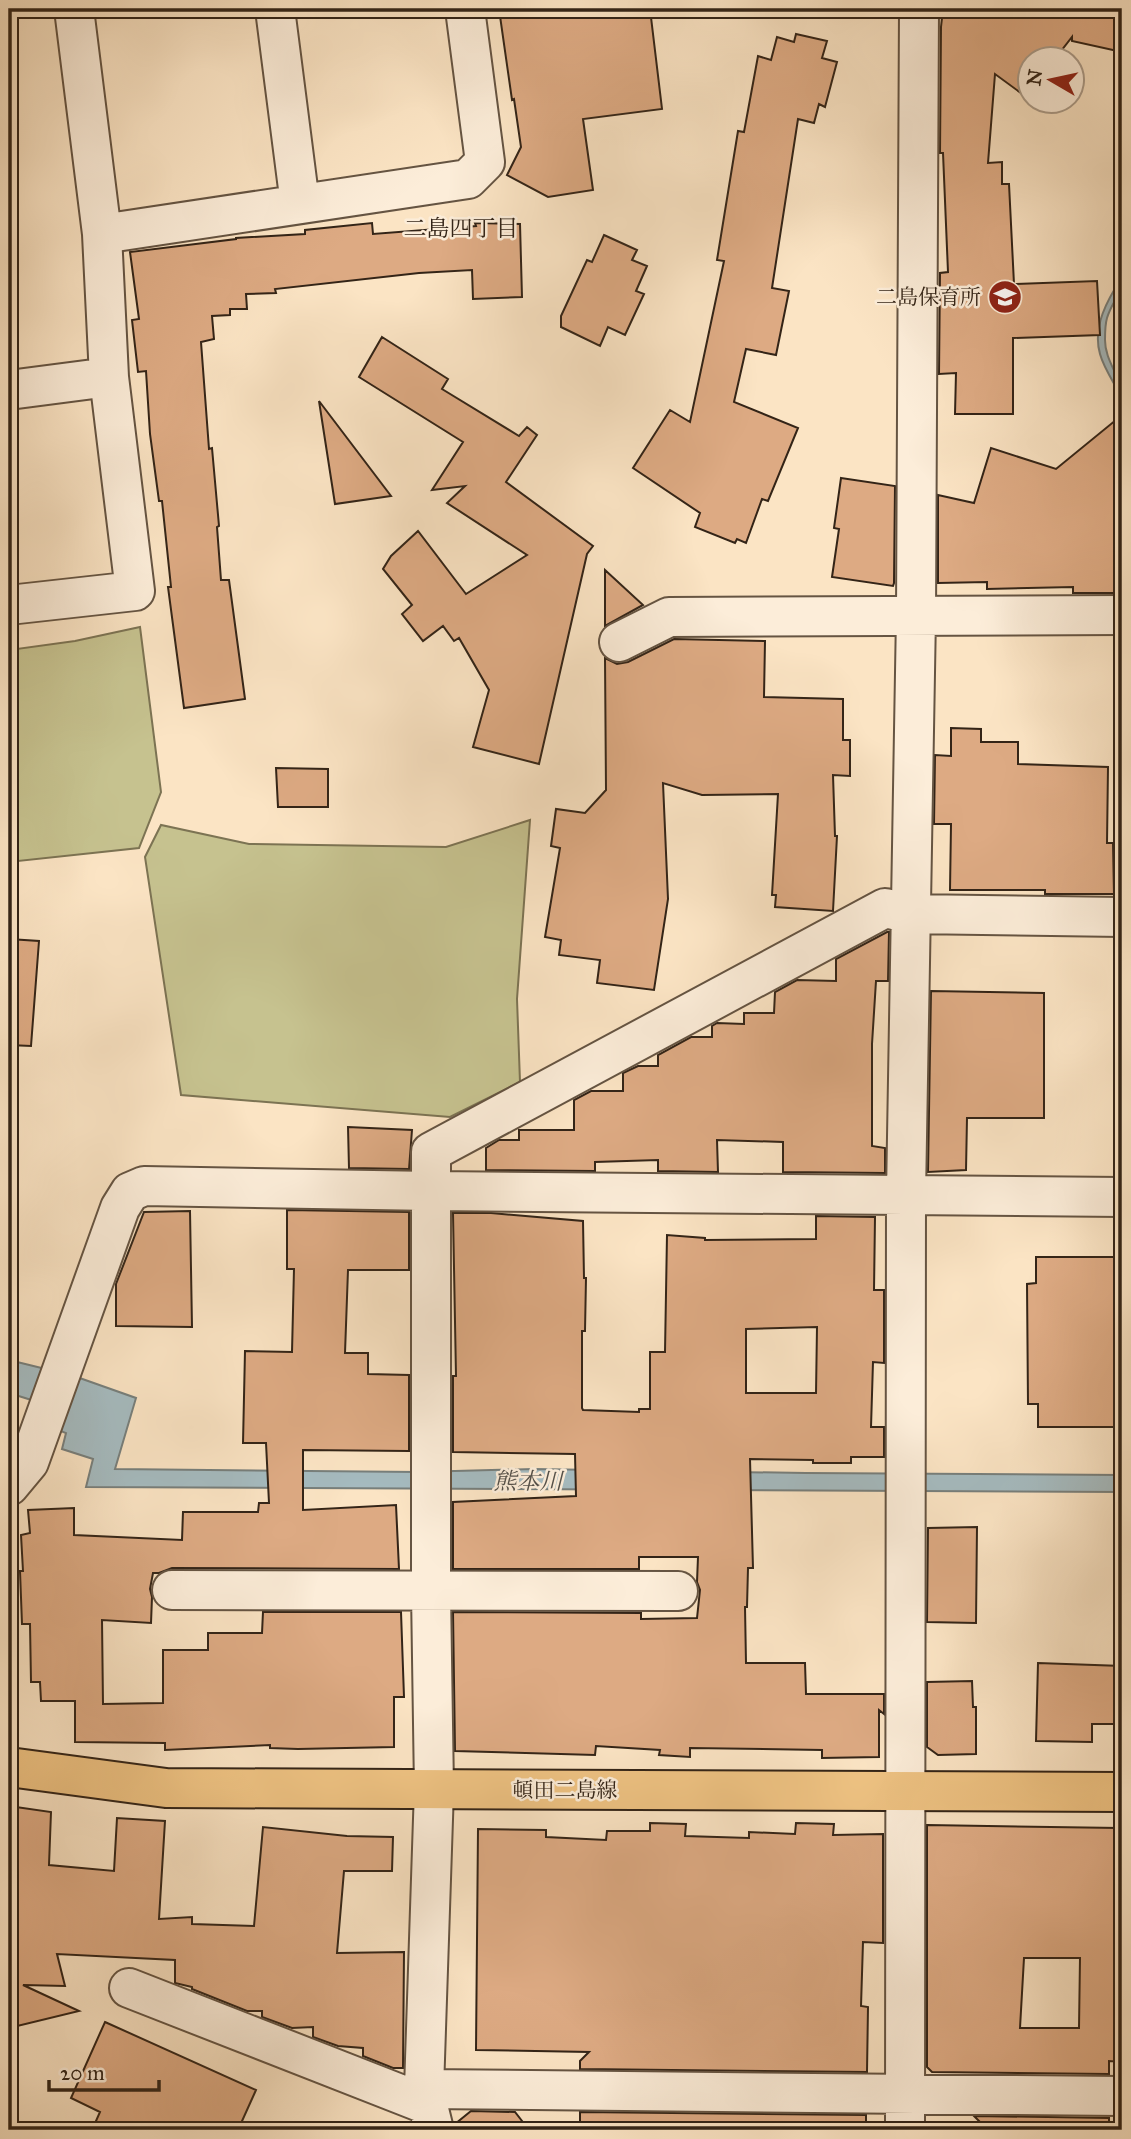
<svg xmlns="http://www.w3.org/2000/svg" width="1131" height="2139" font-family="'IM FELL Great Primer','Noto Serif JP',serif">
	<rect width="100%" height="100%" fill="#fbe4c4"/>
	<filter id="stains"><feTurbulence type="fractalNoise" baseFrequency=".00286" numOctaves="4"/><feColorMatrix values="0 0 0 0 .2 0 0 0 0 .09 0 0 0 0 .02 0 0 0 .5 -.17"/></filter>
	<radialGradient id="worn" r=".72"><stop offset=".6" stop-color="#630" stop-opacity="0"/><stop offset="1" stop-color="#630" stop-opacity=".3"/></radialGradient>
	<path fill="#c6c28f" stroke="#7c7353" stroke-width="2" d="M140,627L161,792L139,848L9,862V650L75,641Z
		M530,820L517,999L520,1082L450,1117L181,1095L145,857L161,825L249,844L446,847Z"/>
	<path fill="#a5bbc0" stroke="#777f7c" stroke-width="2" d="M1122,277C1122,295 1112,301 1107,318C1105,325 1105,333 1105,340C1105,362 1122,377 1122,398C1115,384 1104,369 1100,354C1092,326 1108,299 1122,277Z
		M9,1360L74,1376L136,1398L115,1469L418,1472L533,1469L806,1473L1122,1475V1492L86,1487L93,1459L62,1449L66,1433L53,1428L60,1409L9,1393Z"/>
	<path fill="#ddaa83" stroke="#332417" stroke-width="2" fill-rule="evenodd" d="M499,9H650L662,109L583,119L593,190L548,197L507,175L521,147L514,99L512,100Z
		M943,9H1122V52L1072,41V37L1054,60H1030V90L1025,96L995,74L988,163L1002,162V184H1009L1014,284L1097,281L1100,335L1013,338V414H955L956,373L939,374L940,273L948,272L943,153H940L941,27Z
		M796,34L827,41L822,58L837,62L825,107L819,104L814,123L798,119L772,288L789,291L776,355L746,349L734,402L798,428L768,501L762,499L746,543L737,539L735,543L695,527L700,513L633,468L670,410L690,422L724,261L717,260L738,131L744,132L758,56L771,60L777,37L794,42Z
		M372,223L373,234L476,226L475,223L520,224L522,297L473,299L472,270L419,273L275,289L276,293L246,294L247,309H230V315L212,316L214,339L201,342L209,449L212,448L219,526L217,527L221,580H229L245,699L184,708L168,587H171L162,501H159L150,434L146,371L138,372L132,320L139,319L130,252L236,239V238L305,234V230Z
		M604,235L637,250L632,260L647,266L636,291L644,294L625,335L608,327L600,346L561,327V316L587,260L592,262Z
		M382,337L448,379L442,389L519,436L527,427L537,435L506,482L593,546L587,554L539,764L473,747L489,690L459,638L454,641L443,626L423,641L402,614L412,605L383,569L391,556L418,531L466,594L527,555L447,503L465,486L432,490L463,442L359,377Z
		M319,401L391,496L335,504Z
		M1122,415V583H1118V593H1073V587L987,589V582L938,583V495L974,503L991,448L1056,469Z
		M841,478L895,486L894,583L893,586L832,577L839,529L834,528Z
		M605,570L643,605L605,626Z
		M674,639L765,641L764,697L843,699V740H850V776L833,775L835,836H837L833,911L775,907L776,895H772L778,794L702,795L663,783L668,899L654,990L597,983L600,960L559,955L561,940L545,937L560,848L551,846L556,809L585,813L606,790L605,658L617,664L628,662Z
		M951,728L981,729V742H1018V764L1108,767L1107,843H1113L1114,894H1045V890H950L951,824H934L935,755L951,756Z
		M276,768L328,769V807H278Z
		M887,932H889L888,981H876L872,1044V1146L885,1148V1173L783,1172V1142L717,1140L718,1172L658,1171V1160L595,1162V1171L486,1170V1148L499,1140H519V1130H574V1100L591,1091H623V1073L638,1066H658V1055L691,1037H712V1026L717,1023L744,1024V1013H774L775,992L797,980L836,981V959Z
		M9,939L39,941L31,1046L9,1045Z
		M931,991L1044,993V1118H967L966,1170L928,1172Z
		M348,1127L412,1130L409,1169L349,1168Z
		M287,1210L409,1212V1270H348L345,1353H368V1374L409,1375V1451L303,1450V1510L396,1505L399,1569L172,1568L159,1573H153L150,1589L152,1597L151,1623L102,1620L103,1704L163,1703V1650H208V1633H262L263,1612H401L404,1697H394V1747L298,1749L270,1748V1745L165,1750V1743L75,1742V1701H41L40,1682H31L30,1624H22L20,1571H23L21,1535L30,1533L28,1510L74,1508V1535L182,1540L183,1512H258L259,1503H269L266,1443H243L245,1351L292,1352L294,1269H287Z
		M190,1211L192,1327L116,1326V1284L144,1212Z
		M453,1213H491L583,1221L584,1278H586L585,1331H582V1408L583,1410L639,1412V1409H650V1352H665L667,1235L705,1238V1240L816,1239V1216L875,1217L874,1290H884V1363L873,1362L871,1427H884V1457H851V1463H813V1460L750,1459L753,1568H748L747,1607H745L746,1663H805L806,1694H884V1714L879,1710V1757L822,1758V1750L690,1748V1757L659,1755L660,1750L596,1746L595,1755L455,1751L453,1612L641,1613V1619L697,1618L700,1590L697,1582L698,1557H639V1569H453V1502L576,1496L575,1454L453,1452V1376H456ZM817,1327L816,1393H746V1329Z
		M1036,1257H1122V1427H1038V1404H1028L1027,1284L1036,1283Z
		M977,1527L976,1623L927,1622L928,1528Z
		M1038,1663L1122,1666V1724H1092V1742L1036,1741Z
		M972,1681L973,1707H976V1754L938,1755L927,1747V1682Z
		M9,1806L51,1812L49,1865L114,1871L117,1818L165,1821L159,1919L192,1917V1924L254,1926L263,1827L347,1836L393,1837L392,1871H344L337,1953L404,1952L403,2068H393L363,2056V2048L338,2046L313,2037V2027L292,2028L262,2017V2011H247L192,1989V1987L175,1983V1960L57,1954L65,1986L23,1985L79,2011L9,2028Z
		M650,1823L686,1824L685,1836L749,1838V1832L795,1834L796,1823L834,1824L833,1835L883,1834V1943L863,1942L861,2006L868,2007L867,2072L580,2069V2061L589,2052L476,2050L478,1829L546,1830V1837L606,1840L607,1831H650Z
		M927,1825L1119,1828L1122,2062L1109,2061V2074L932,2072L927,2067ZM1024,1958H1080L1079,2028H1020Z
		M105,2022L256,2090L238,2130H92L100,2112L71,2098Z
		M471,2111L515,2112L529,2130H455V2124Z
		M580,2112L866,2115V2130H580Z
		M974,2116L1109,2118V2130H988Z"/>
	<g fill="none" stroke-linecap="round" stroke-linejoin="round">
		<g stroke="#655442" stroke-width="42">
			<path id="minor" d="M275,9L300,204
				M102,234L468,179L485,162L465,9
				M9,390L109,377
				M9,605L135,591L109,377L102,234L74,9
				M619,642L669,617L1122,615
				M9,1486L29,1462L120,1208L130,1192L144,1186L432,1191L1122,1197
				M172,1590L678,1591
				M129,1988L428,2105
				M424,2089L1122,2096
				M434,2130L424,2089L434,1789L431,1592V1152L885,908L911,914L1122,917
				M905,2130L906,1195L916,615L919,9"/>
		</g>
		<g stroke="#332417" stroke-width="42">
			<path id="major" d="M9,1767L166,1788L1122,1792"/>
		</g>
		<use href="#minor" stroke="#fcedd9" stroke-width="38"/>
		<use href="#major" stroke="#eec282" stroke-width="38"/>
	</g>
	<defs>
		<g id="school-disc" transform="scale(1.75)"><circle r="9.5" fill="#8f2418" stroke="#fcedd9"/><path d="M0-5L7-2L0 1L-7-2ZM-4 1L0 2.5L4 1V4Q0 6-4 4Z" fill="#fff"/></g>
	</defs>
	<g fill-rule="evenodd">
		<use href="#school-disc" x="1005" y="297"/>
	</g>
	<g text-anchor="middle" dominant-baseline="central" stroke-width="5" stroke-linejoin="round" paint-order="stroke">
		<g font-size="21" fill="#332417" stroke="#fcedd9" text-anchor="end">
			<text x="981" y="297">二島保育所</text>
		</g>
		<g font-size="21" fill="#332417" stroke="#fcedd9">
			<text x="565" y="1790">頓田二島線</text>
		</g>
		<g font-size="23" fill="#332417" stroke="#fcedd9">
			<text x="461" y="228">二島四丁目</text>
		</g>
		<g font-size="23" font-style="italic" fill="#55514a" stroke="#fcedd9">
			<text x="528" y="1481">熊本川</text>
		</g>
	</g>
	<rect width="1131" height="2139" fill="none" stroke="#fbe4c4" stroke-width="35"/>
	<rect x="10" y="10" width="1110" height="2118" fill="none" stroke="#332417" stroke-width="3.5"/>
	<rect x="18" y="18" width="1096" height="2104" fill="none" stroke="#332417" stroke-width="2"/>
	<g transform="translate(1051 80) rotate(279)"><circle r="33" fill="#fcedd9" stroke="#ac9d8b" stroke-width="2"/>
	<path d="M0-5L12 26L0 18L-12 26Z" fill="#8f2418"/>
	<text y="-10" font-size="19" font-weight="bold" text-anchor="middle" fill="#332417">N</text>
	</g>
	<path d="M49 2080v10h110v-10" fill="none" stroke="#332417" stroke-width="3.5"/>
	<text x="60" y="2080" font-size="21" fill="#332417" stroke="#fcedd9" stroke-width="5" paint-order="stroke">20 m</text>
	<rect width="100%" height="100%" filter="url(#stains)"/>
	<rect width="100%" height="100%" fill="url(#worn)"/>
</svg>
